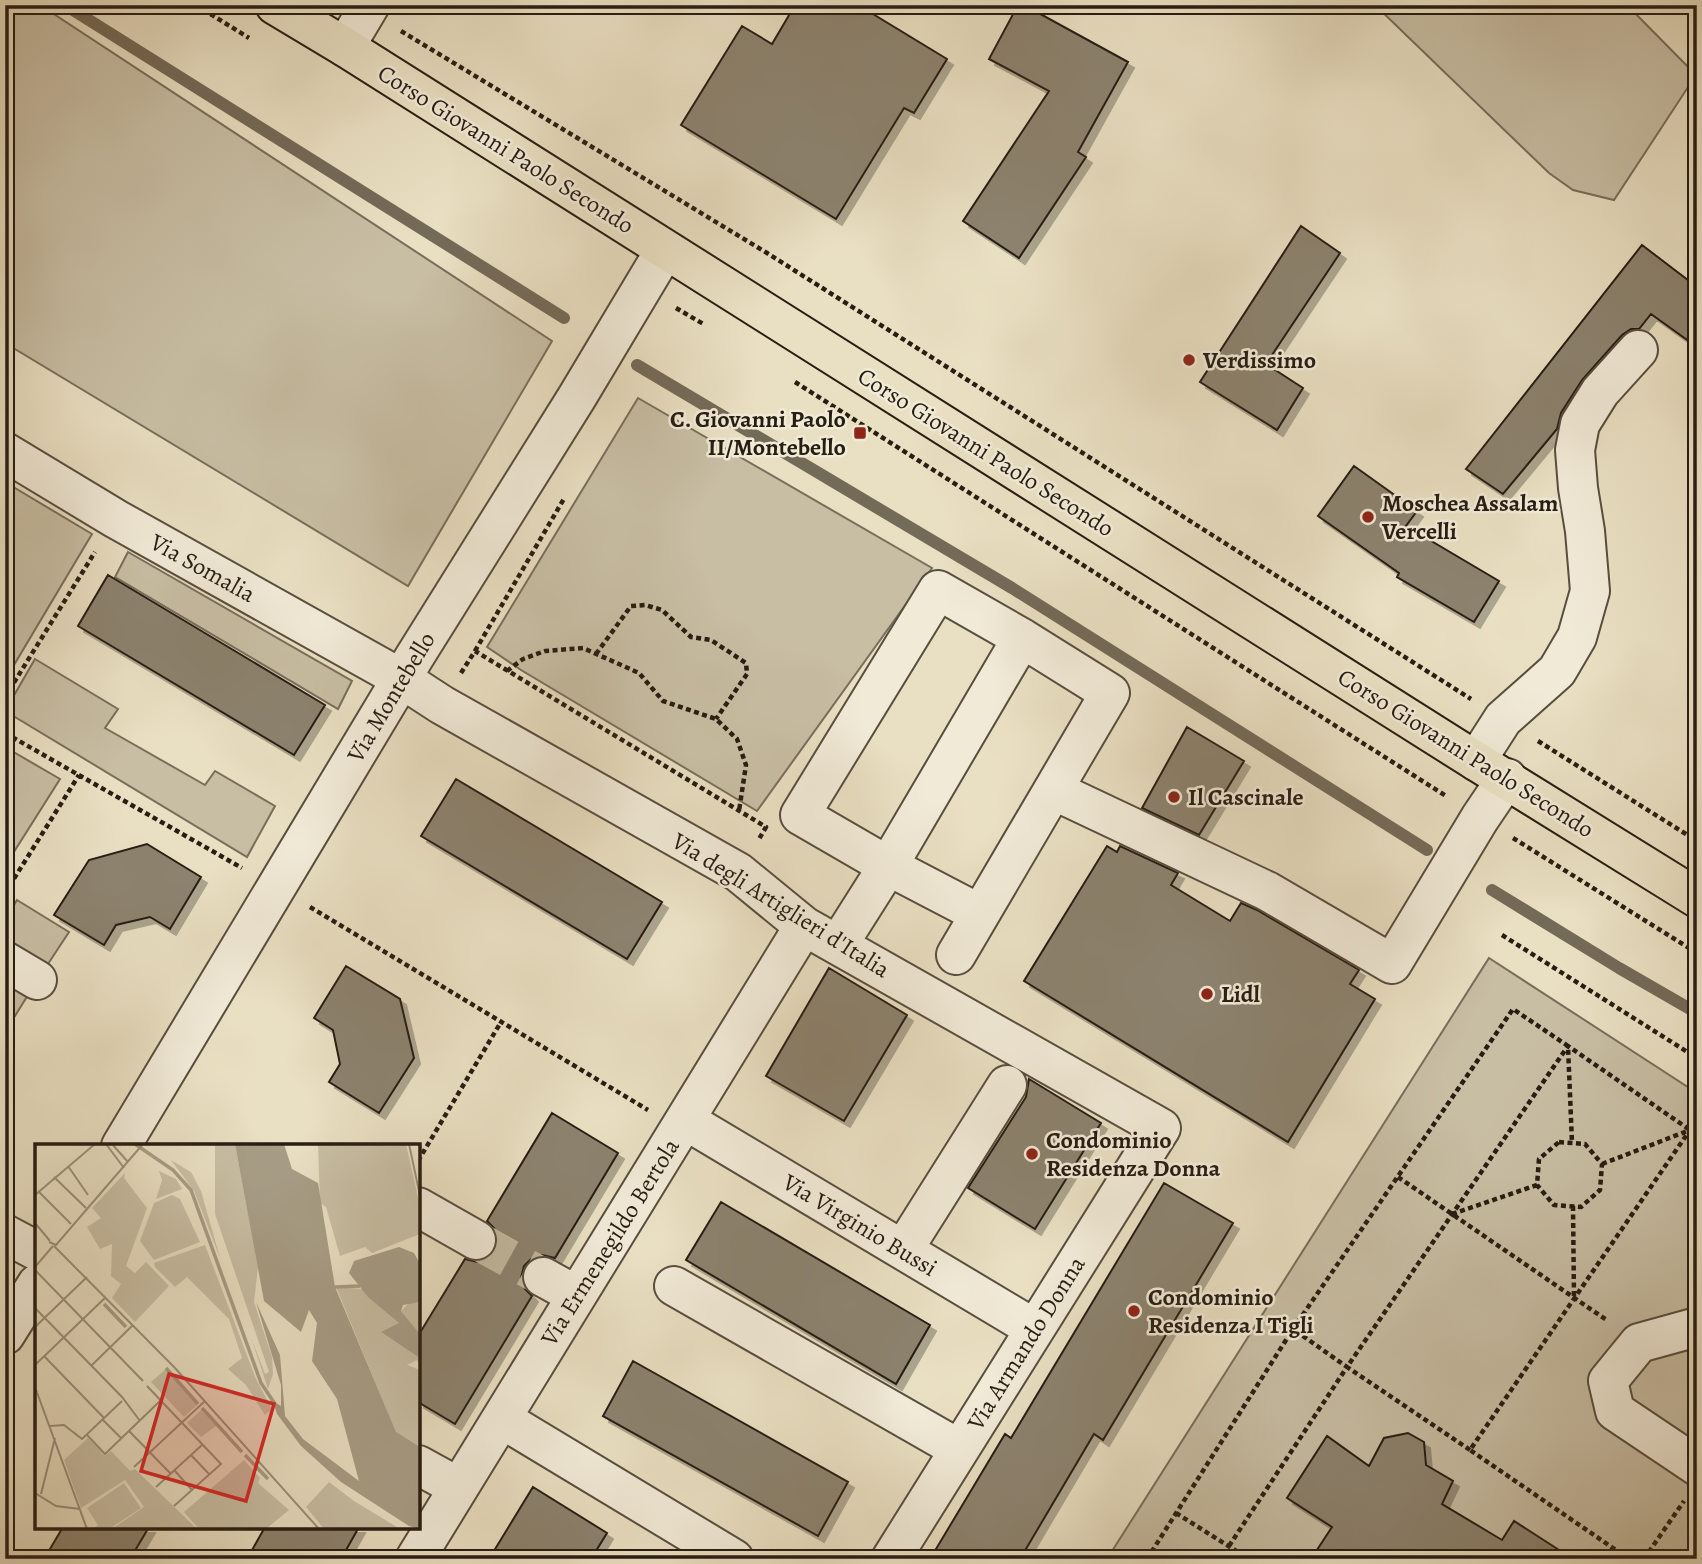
<svg xmlns="http://www.w3.org/2000/svg" width="1702" height="1564" font-family="Alegreya,serif">
	<defs>
		<filter id="shadow"><feDropShadow dx="6" dy="6" stdDeviation="0" flood-color="#0004"/></filter>
	</defs>
	<rect width="100%" height="100%" fill="#e9dfc2"/>
	<filter id="stains"><feTurbulence type="fractalNoise" baseFrequency=".00286" numOctaves="4"/><feColorMatrix values="0 0 0 0 .2 0 0 0 0 .09 0 0 0 0 .02 0 0 0 .5 -.17"/></filter>
	<radialGradient id="worn" r=".72"><stop offset=".6" stop-color="#630" stop-opacity="0"/><stop offset="1" stop-color="#630" stop-opacity=".3"/></radialGradient>
	<path fill="#c8bea4" stroke="#786e5c" stroke-width="2" d="M5,5H40L552,341L408,586L5,343Z
		M1375,5H1627L1696,75L1614,200L1573,190L1549,173Z
		M638,398L932,568L757,811L521,670L487,647Z
		M10,485L92,534L5,680V493Z
		M128,552L352,681L338,709L115,577Z
		M35,659L118,709L105,728L205,785L215,771L275,806L247,857L5,711Z
		M5,747L60,779L5,866Z
		M17,900L69,932L46,967L5,943V920Z
		M1489,958L1697,1093V1559H1107Z
		M5,981L28,995L5,1032Z"/>
	<g fill="none" stroke-linecap="round" stroke-linejoin="round">
		<path stroke="#746a58" stroke-width="12" d="M65,5L564,318
			M637,365L1012,588L1427,850
			M1492,890L1619,968L1697,1013"/>
	</g>
	<path fill="#8c826e" stroke="#271d13" stroke-width="2" filter="url(#shadow)" d="M795,5H858L947,59L914,113L904,108L836,219L681,125L742,26L772,44Z
		M1018,5H1024L1128,62L1078,152L1086,157L1019,258L963,221L1049,91L989,59Z
		M1301,226L1340,253L1266,364L1303,388L1277,430L1200,382Z
		M1642,245L1697,287V347L1651,314L1639,329H1631L1622,335L1582,380L1561,413L1557,429L1503,494L1466,469Z
		M1354,466L1417,511L1406,526L1499,581L1474,622L1397,577L1399,573L1318,516Z
		M108,575L325,705L294,755L78,626Z
		M1187,727L1244,761L1199,835L1142,808Z
		M456,779L662,902L627,959L421,836Z
		M147,844L201,877L170,929L150,917L116,925L104,945L54,915L89,860Z
		M1107,846L1117,852L1120,846L1178,873L1171,885L1230,921L1241,903L1257,910L1359,970L1350,984L1375,999L1288,1142L1024,981Z
		M346,966L400,999L414,1058L379,1113L329,1082L340,1064L333,1030L314,1018Z
		M829,968L907,1015L844,1121L766,1076Z
		M1029,1079L1101,1123L1035,1229L968,1188L1026,1097Z
		M552,1113L618,1153L555,1258L542,1255L531,1259L524,1266L521,1278L525,1289L532,1296L455,1424L418,1402V1336L465,1259L477,1262L488,1258L495,1251L498,1239L494,1228L487,1221Z
		M1164,1183L1233,1223L1103,1440L1094,1434L1020,1559H930L1005,1434L1011,1438Z
		M721,1202L930,1325L896,1384L686,1260Z
		M633,1361L848,1482L818,1536L603,1416Z
		M1408,1433L1424,1442L1426,1465L1453,1481L1442,1504L1502,1540L1514,1521L1573,1559H1311L1332,1527L1287,1498L1327,1436L1369,1466L1384,1438Z
		M533,1487L607,1533L591,1559H489Z
		M63,1527H149L130,1559H44Z
		M265,1527H359L341,1559H247Z"/>
	<g fill="none" stroke-linecap="round" stroke-linejoin="round">
		<path stroke="#c2b89f" stroke-width="38" stroke-dasharray="38 19" stroke-linecap="butt" d="M476,1240L543,1277"/>
		<g stroke="#584e3f" stroke-width="42">
			<path id="minor" d="M345,47L370,5
				M5,452L116,519L402,679L442,705L738,872L804,926L1161,1128L891,1559
				M1476,761L1503,719L1557,671L1577,637L1590,591L1585,531L1578,488L1575,450L1580,424L1600,392L1638,350
				M1053,790L1267,891L1392,964L1480,818L1507,778
				M838,945L888,866L1022,638
				M956,955L1110,693L1022,638L938,590L800,815L888,866L980,914
				M5,961L37,980
				M685,1120L1035,1329
				M121,1146L415,656L577,397L665,250
				M418,1207L476,1240
				M5,1234L37,1251
				M903,1250L1007,1085
				M543,1277L576,1295
				M674,1286L959,1449
				M1697,1327L1639,1343L1608,1381L1615,1411L1697,1466
				M5,1335L37,1284
				M502,1419L734,1559
				M418,1465L458,1487
				M415,1559L804,926"/>
		</g>
		<g stroke="#271d13" stroke-width="42">
			<path id="major" d="M275,5L345,47L1476,761L1697,898"/>
		</g>
		<path stroke="#271d13" stroke-width="4.5" stroke-dasharray="5 3.5" stroke-linecap="butt" d="M196,5L249,38
			M401,31L767,253L1471,699
			M676,308L705,325
			M795,382L1446,796
			M475,651L565,497
			M596,654L631,606L645,605L662,610L691,637L711,640L746,663L747,674L716,719
			M507,671L523,659L545,651L583,648L639,673L663,701L716,719L737,739L746,765L739,811
			M461,673L475,651L766,827L759,839
			M5,697L95,552
			M5,733L242,868
			M1538,741L1697,841
			M1513,838L1697,953
			M5,893L79,775
			M310,907L648,1110
			M1502,935L1697,1058
			M1559,1142L1585,1144L1602,1164L1600,1190L1581,1207L1554,1205L1537,1185L1539,1159Z
			M418,1161L501,1022
			M1602,1164L1690,1130
			M1398,1177L1608,1321
			M1573,1206L1574,1297
			M1452,1214L1537,1185
			M1470,1450L1347,1367L1568,1046L1690,1130
			M1176,1513L1249,1559
			M1229,1546L1347,1367L1293,1329
			M1147,1559L1293,1329L1513,1009L1568,1046L1572,1143
			M1629,1559L1470,1450L1690,1130L1697,1135
			M1644,1559L1684,1501"/>
		<use href="#minor" stroke="#f1ead7" stroke-width="38"/>
		<use href="#major" stroke="#e9dfc2" stroke-width="38"/>
	</g>
	<g fill="#8f2418" stroke="#f1ead7" stroke-width="2.5">
		<circle cx="1189" cy="360" r="7"/>
		<rect x="853" y="426" width="14" height="14" rx="3.5"/>
		<circle cx="1368" cy="517" r="7"/>
		<circle cx="1174" cy="797" r="7"/>
		<circle cx="1207" cy="994" r="7"/>
		<circle cx="1032" cy="1154" r="7"/>
		<circle cx="1134" cy="1311" r="7"/>
	</g>
	<g text-anchor="middle" dominant-baseline="central" stroke-width="5" stroke-linejoin="round" paint-order="stroke">
		<g font-size="24" fill="#271d13" stroke="#f1ead7">
			<text transform="translate(506 149) rotate(32)">Corso Giovanni Paolo Secondo</text>
			<text transform="translate(986 452) rotate(32)">Corso Giovanni Paolo Secondo</text>
			<text transform="translate(203 568) rotate(29)">Via Somalia</text>
			<text transform="translate(391 697) rotate(-59)">Via Montebello</text>
			<text transform="translate(1466 753) rotate(32)">Corso Giovanni Paolo Secondo</text>
			<text transform="translate(781 905) rotate(32)">Via degli Artiglieri d'Italia</text>
			<text transform="translate(860 1225) rotate(31)">Via Virginio Bussi</text>
			<text transform="translate(610 1242) rotate(-58)">Via Ermenegildo Bertola</text>
			<text transform="translate(1026 1343) rotate(-58)">Via Armando Donna</text>
		</g>
		<g font-size="24" font-weight="bold" fill="#271d13" stroke="#f1ead7" text-anchor="start">
			<text x="1203" y="360">Verdissimo</text>
			<text x="846" y="419" text-anchor="end">C. Giovanni Paolo<tspan x="846" dy="28">II/Montebello</tspan></text>
			<text x="1382" y="503">Moschea Assalam<tspan x="1382" dy="28">Vercelli</tspan></text>
			<text x="1188" y="797">Il Cascinale</text>
			<text x="1221" y="994">Lidl</text>
			<text x="1046" y="1140">Condominio<tspan x="1046" dy="28">Residenza Donna</tspan></text>
			<text x="1148" y="1297">Condominio<tspan x="1148" dy="28">Residenza I Tigli</tspan></text>
		</g>
	</g>
	<g transform="translate(35 1144)">
		<rect width="385" height="385" fill="#e9dfc2"/>
		<path d="M180,0H200L223,123L219,158L237,213L238,230L233,245L216,193L230,230L234,228L180,70ZM283,0H371L385,63V90L337,109L330,103L305,112L291,63L285,59ZM136,16L156,28L166,47L185,114L159,47ZM124,27L141,35L147,45L121,55L127,36ZM90,29L89,34L112,64L91,122L100,129L111,118L134,142L100,178L77,154L86,140L76,132L77,100L65,105L52,83L66,74L57,64ZM137,51L145,55L165,98L119,116L105,97L119,59ZM170,101L221,235L237,265L230,271L211,241L193,225L207,214L194,175L152,133L140,143L120,123L119,119ZM301,143L327,145L365,180L346,188L384,212L385,222L382,216L372,221L385,226V303L361,289ZM375,158L385,159V190L366,167ZM131,225L162,261L149,273L116,238ZM166,266L181,282L166,293L152,279ZM53,294L70,312L76,307L95,327L100,325L162,385H77L109,363L90,336L46,364L29,316ZM209,316L225,334L223,339L254,366L231,385H164L149,368ZM294,338L319,357L365,385H289L271,363ZM89,339L106,364L74,385H58L63,381L52,364Z" fill="#c8bea4"/>
		<path d="M200,0H249L257,25L283,39L300,143L361,288L385,303V385L374,382L306,338L266,302L242,270L238,257L246,262V241L221,158L245,211L250,272L268,295L324,337L302,255L277,217L282,179L274,166L266,188L229,157ZM364,103L379,109L385,120V158L368,161L366,167L385,190V214L346,188L364,179L333,153L314,129L319,117Z" fill="#a79d86"/>
		<path fill="none" stroke="#a79d86" stroke-width="3.5" d="M100,0L138,26L156,46L226,239L240,260M300,143L325,142M69,160L91,183M131,224L163,260M167,264L207,308M210,311L233,335"/>
		<path fill="none" stroke="#9b917c" stroke-width="2" d="M71,0L89,24M77,0L93,18M374,0L385,52M33,22L53,51M19,33L51,64M3,47L36,80M0,51L60,0M0,79L15,97M14,98L21,101L108,0M19,102L140,224L284,385M0,123L18,102M0,126L108,237M0,164L87,253L105,277M0,183L52,133M9,212L69,274M0,221L71,153M57,221L98,181M112,242L186,320L139,362M0,243L52,385M68,276L86,294M15,282L29,281L47,295L87,257M94,287L136,330M52,291L70,310L125,257M156,311L174,330M99,323L170,257M140,327L157,346M121,343L167,301M0,349L21,362L45,365M6,350L20,294"/>
		<path fill="#d62828" fill-opacity="0.15" stroke="#d62828" stroke-width="3.5" d="M134,230L239,260L211,357L106,327Z"/>
		<rect width="385" height="385" fill="none" stroke="#271d13" stroke-width="3.5"/>
	</g>
	<rect width="1702" height="1564" fill="none" stroke="#e9dfc2" stroke-width="28"/>
	<rect x="7" y="7" width="1688" height="1550" fill="none" stroke="#271d13" stroke-width="3.5"/>
	<rect x="14" y="14" width="1674" height="1536" fill="none" stroke="#271d13" stroke-width="2"/>
	<rect width="100%" height="100%" filter="url(#stains)"/>
	<rect width="100%" height="100%" fill="url(#worn)"/>
</svg>
